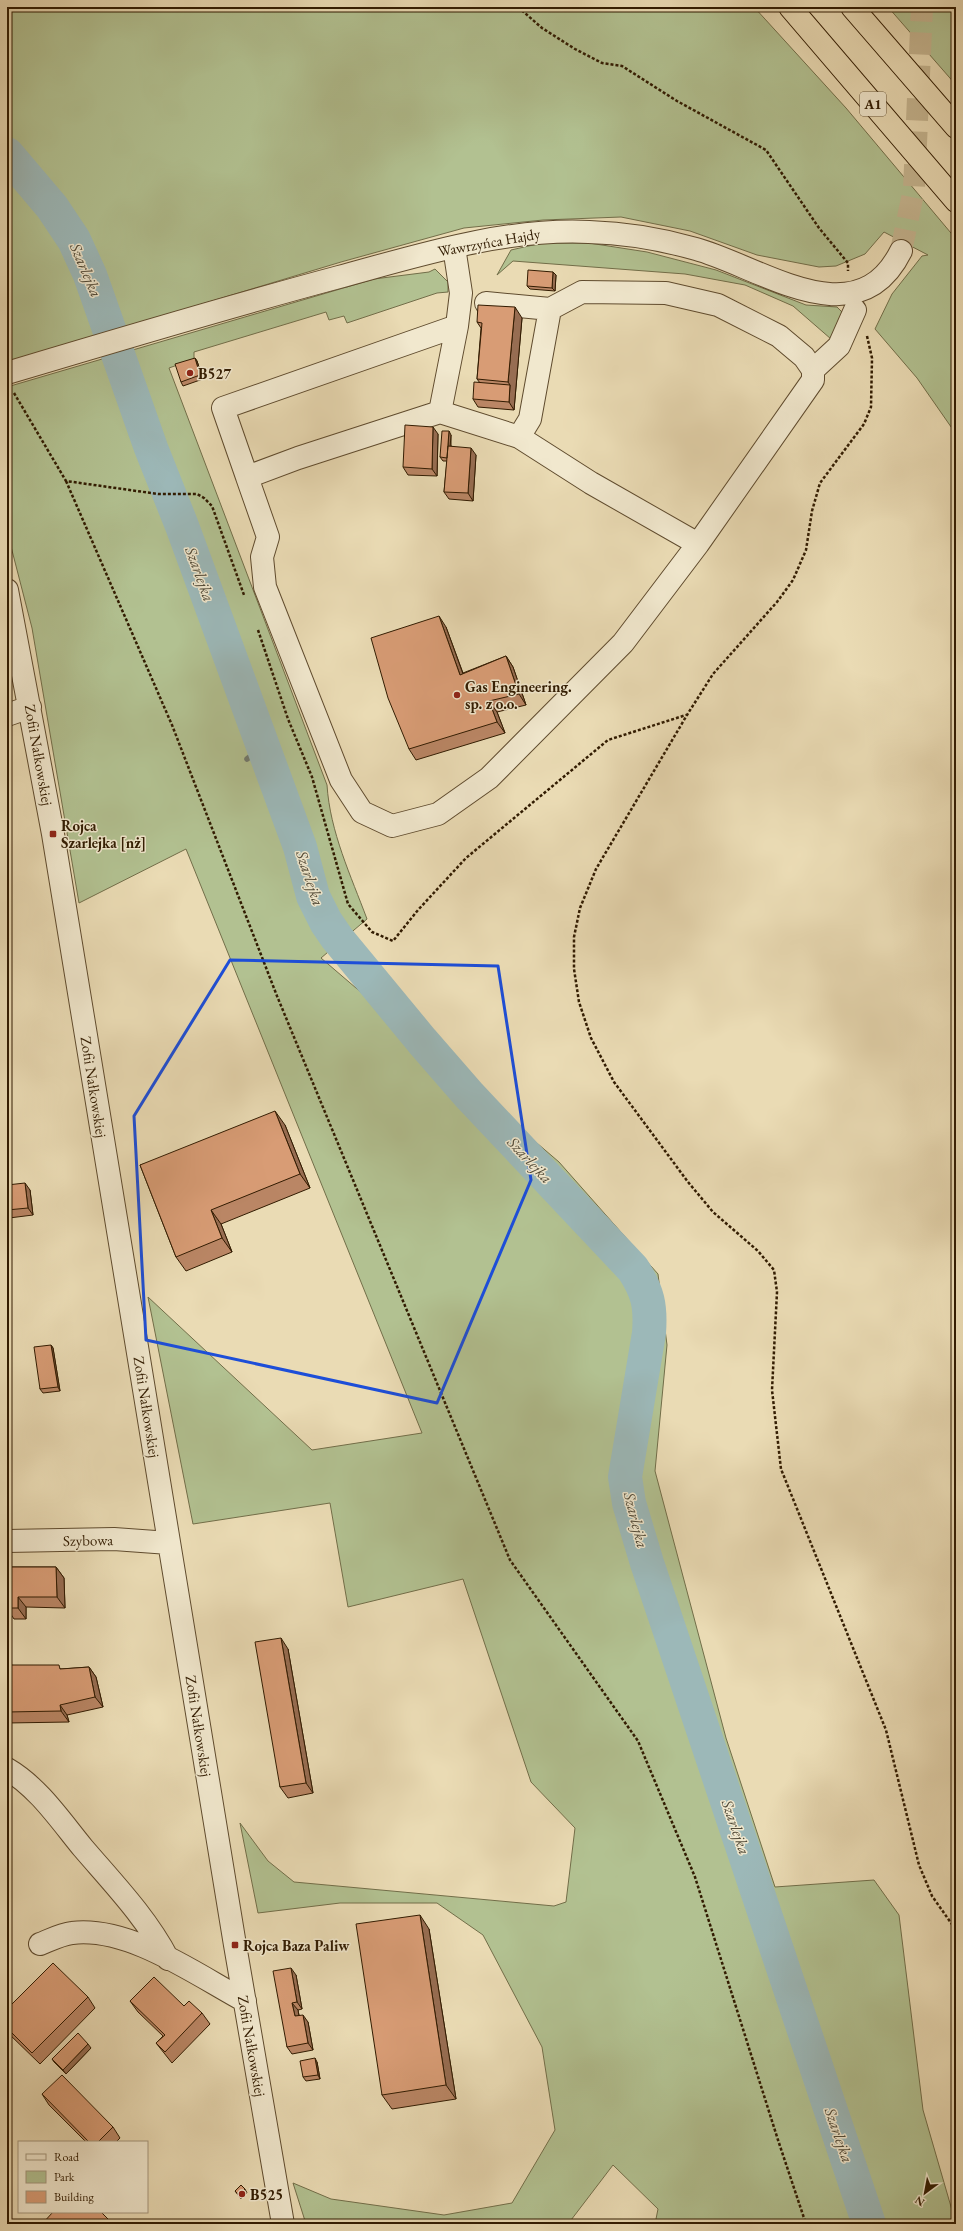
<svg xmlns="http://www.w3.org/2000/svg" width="963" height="2231" font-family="'EB Garamond',serif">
	<rect width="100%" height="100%" fill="#eadbb4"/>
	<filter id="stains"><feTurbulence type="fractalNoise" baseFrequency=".005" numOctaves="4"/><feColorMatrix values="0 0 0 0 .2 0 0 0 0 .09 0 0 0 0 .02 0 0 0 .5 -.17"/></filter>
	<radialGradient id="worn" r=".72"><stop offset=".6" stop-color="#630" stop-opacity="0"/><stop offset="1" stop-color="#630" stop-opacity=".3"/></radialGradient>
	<path fill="#b2c191" stroke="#726e49" d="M7,7H754L846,108L956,239V434L917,378L875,329L892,294L922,256L928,255L884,232L865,254L836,266L819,267L757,255L690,231L621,217L543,220L464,228L341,262L7,363Z
		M888,7H956V85Z
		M542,243H589L647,252L716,270L806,305L837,307L846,316L831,339L793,306L745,285L685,274L513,261L497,275L511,250Z
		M435,269L448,282V292L437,293L347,323L344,316L329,320L326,312L194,352V359L169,368L327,785C330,832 351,876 367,919L321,958L559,1162L658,1274L667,1345L655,1471L726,1738L775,1887L874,1880L899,1915L923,2110L956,2224H655L658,2209L613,2165L568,2224H306L293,2183L331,2199L444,2215L512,2203L555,2130L542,2047L483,1935L437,1903H340L258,1913L240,1823L268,1861L294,1882L554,1906L566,1902L575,1828L531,1782L463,1579L348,1607L330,1503L193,1524L148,1297L312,1450L422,1433L186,849L79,903L32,628L7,531V387L374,279L429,272Z"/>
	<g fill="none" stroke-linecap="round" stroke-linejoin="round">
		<path stroke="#71796f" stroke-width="5.5" d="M247,759L262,747"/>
		<path stroke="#9cb8b8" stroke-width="34" d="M7,154L52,207L74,240L90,275L151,448L182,526L300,847L313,896L326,922L337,938L422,1041L469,1095L633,1269C648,1292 651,1306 649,1333L625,1477L629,1503L647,1563L869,2224"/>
		<path stroke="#c5b590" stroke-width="22" stroke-dasharray="22 11" stroke-linecap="butt" d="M901,251L914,189L922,7"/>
		<g stroke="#5f4b2e" stroke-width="24">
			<path id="minor" d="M454,247L461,293L457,326L440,412L298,458L247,477L268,537L262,557L265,587L341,780L362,812L392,826L438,814L489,778L623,643L698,544
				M813,370L839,346L855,310
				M7,373C117,340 227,307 339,277C420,255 504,228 589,232C625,233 661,239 696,249C761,267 857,340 901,251
				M440,412L519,437L530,419L550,309L486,303
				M519,437L591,483L698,544L813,380V370L804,357L779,336L718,305L666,293L582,292L550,309
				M247,477L223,408L457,326
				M7,590L53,834L235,1945L283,2224
				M7,715L30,707
				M7,1541L114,1539L169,1543
				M7,1769C38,1787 60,1820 83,1848C113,1883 146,1917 168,1959
				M40,1944C50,1940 62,1934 72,1933C129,1926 195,1974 245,2001"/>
		</g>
		<g stroke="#311b01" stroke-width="24">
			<path id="highway" d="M790,7L956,201
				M852,7L956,127"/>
		</g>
		<path stroke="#311b01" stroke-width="2.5" stroke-dasharray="3 2" stroke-linecap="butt" d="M518,7L542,28L575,49L602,63L622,66L677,101L766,150L819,228L848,263V271
			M867,336L872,358L871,407L864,424L820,483L812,511L806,550L793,580L777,602L713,674L687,715L596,869L580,908L574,937V969L579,1002L591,1038L614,1082L688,1182L713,1212L758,1251L774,1270L777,1292L772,1390L781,1469L886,1730L919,1865L932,1896L956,1930
			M14,393L66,481L158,494H197L204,498L212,506L244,595
			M66,481L172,725L277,996L510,1560L638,1741L695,1877L778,2140L806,2224
			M258,630L288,719L312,777L348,904L372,932L393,941L418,910L466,858L608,740L686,715"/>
		<use href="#minor" stroke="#f1e8ce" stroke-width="22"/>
		<use href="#highway" stroke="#eadbb4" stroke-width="22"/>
	</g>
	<path fill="#ba8665" stroke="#311b01" d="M553,272L556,275L555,291L530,289L527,286Z
		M522,318L514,410L478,407L473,399L480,383L477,379L481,328L477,322Z
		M195,358L197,361L203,379L183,386L181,382Z
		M438,434L437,476L408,475L403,467Z
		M451,435V446L476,455L473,501L449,499L444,492L447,461H443L440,457Z
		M446,627L463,673L506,656L513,667L526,705L497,712L505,733L416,760L409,749Z
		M285,1125L310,1188L221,1224L232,1252L186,1271L176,1257L140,1165Z
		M7,1185L30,1190L33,1215L9,1218L7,1216Z
		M51,1345L53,1348L60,1391L43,1393L40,1389Z
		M7,1567H56L64,1578L65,1608L26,1607V1619H14L10,1613H7Z
		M288,1649L313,1793L288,1798L280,1787Z
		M7,1665L62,1669L89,1667L96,1677L103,1707L67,1715L69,1722L7,1723Z
		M429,1929L456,2099L392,2109L382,2095Z
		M296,1975L302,2009L298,2010L299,2015L308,2022L313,2050L292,2054L287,2047Z
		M88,1997L95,2008L40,2064L7,2032V2009Z
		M130,2001L184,2006L202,2013L210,2024L172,2063L156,2043L163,2036L138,2012Z
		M91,2048L66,2074L54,2062L52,2059Z
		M317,2062L320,2079L306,2081L303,2077Z
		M42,2094L113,2127L120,2138L116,2142H86L49,2105Z
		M245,2189L247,2193L241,2199L235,2191Z"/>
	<path fill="#976d52" stroke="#311b01" d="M553,272L556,275L555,291L552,288Z
		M515,307L522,318L514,410L509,402L510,385L508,382Z
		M195,358L197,361L203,379L200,375Z
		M433,427L438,434L437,476L432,469Z
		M449,431L451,435L449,461L447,458Z
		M471,448L476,455L473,501L468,493Z
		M439,616L446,627L467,685L460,675Z
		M506,656L513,667L526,705L519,694Z
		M489,701L497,712L505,733L497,722Z
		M275,1111L285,1125L310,1188L300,1174Z
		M25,1183L30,1190L33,1215L28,1208Z
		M211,1210L221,1224L232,1252L222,1238Z
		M51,1345L53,1348L60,1391L58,1387Z
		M56,1567L64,1578L65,1608L57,1597Z
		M18,1597L26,1607V1619L18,1608Z
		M281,1638L288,1649L313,1793L306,1783Z
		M89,1667L96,1677L103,1707L95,1697Z
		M60,1705L67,1715L69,1722L61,1711Z
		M420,1915L429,1929L456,2099L446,2085Z
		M291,1968L296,1975L302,2009L297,2002Z
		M292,2003L298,2010L300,2023L295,2016Z
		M303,2015L308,2022L313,2050L308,2043Z
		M88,2044L91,2048L66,2074L63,2070Z
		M315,2058L317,2062L320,2079L318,2075Z"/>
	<path fill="#d89c75" stroke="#311b01" d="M528,270L553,272L552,288L527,286Z
		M478,305L515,307L508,382L477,379L482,323L477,322Z
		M195,358L200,375L181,382L175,364Z
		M474,382L510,385L509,402L473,399Z
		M405,425L433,427L432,469L403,467Z
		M442,431H449L447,458L440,457Z
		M448,446L471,448L468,493L444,492Z
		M439,616L460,675L506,656L519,694L489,701L497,722L409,749L388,698L371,638Z
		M275,1111L300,1174L211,1210L222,1238L176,1257L140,1165Z
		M25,1183L28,1208L7,1210V1185Z
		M51,1345L58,1387L40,1389L34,1347Z
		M7,1567H56L57,1597H18V1608H7Z
		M281,1638L306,1783L280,1787L255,1642Z
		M7,1665H59L60,1669L89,1667L95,1697L60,1705L61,1711L7,1712Z
		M420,1915L446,2085L382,2095L356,1924Z
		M53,1963L88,1997L32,2053L7,2028V2009Z
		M291,1968L297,2002L292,2003L295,2016L303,2015L308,2043L287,2047L273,1971Z
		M154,1977L184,2006L189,2001L202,2013L165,2052L156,2043L165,2035L130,2001Z
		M78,2033L88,2044L63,2070L52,2059Z
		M315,2058L318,2075L303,2077L300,2061Z
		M62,2075L113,2127L98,2142H89L42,2094Z
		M241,2185L245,2189L239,2195L235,2191Z
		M53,2212H101L113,2224H42Z"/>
	<path fill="none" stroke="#1d4ed8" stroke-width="3" stroke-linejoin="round" d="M230,960L498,966L531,1180L437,1403L146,1340L134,1116Z"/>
	<g fill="#8f2418" stroke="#f1e8ce" stroke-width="1.5">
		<circle cx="190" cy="373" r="4"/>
		<circle cx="457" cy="695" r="4"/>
		<rect x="49" y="830" width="8" height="8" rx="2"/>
		<rect x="231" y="1941" width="8" height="8" rx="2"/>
		<circle cx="242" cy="2194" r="4"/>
	</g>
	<g text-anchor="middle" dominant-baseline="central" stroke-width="3" stroke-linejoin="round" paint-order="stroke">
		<rect fill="#f1e8ce" stroke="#6b583e" stroke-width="1" x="860" y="92" width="26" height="24" rx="3"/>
		<g font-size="14" font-weight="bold" fill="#311b01">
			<text x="873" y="104">A1</text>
		</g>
		<g font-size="15" fill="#311b01" stroke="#f1e8ce">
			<text transform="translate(489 242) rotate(-10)">Wawrzyńca Hajdy</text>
			<text transform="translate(39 755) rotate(80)">Zofii Nałkowskiej</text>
			<text transform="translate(94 1087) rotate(81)">Zofii Nałkowskiej</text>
			<text transform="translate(147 1407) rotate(81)">Zofii Nałkowskiej</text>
			<text transform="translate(88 1540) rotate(-1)">Szybowa</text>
			<text transform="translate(199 1726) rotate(81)">Zofii Nałkowskiej</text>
			<text transform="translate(252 2046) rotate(80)">Zofii Nałkowskiej</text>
		</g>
		<g font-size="15" font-weight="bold" fill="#311b01" stroke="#f1e8ce" text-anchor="start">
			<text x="198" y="373">B527</text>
			<text x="465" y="686">Gas Engineering.<tspan x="465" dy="17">sp. z o.o.</tspan></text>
			<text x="61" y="825">Rojca<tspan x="61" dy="17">Szarlejka [nż]</tspan></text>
			<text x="243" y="1945">Rojca Baza Paliw</text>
			<text x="250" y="2194">B525</text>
		</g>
		<g font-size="16" font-style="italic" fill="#514a38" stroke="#f1e8ce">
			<text transform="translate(86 270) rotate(67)">Szarlejka</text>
			<text transform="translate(200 574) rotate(70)">Szarlejka</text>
			<text transform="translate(310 878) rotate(72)">Szarlejka</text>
			<text transform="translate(530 1160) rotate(47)">Szarlejka</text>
			<text transform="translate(636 1520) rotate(76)">Szarlejka</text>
			<text transform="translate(736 1827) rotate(71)">Szarlejka</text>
			<text transform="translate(839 2135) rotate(71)">Szarlejka</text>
		</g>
	</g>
	<rect width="963" height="2231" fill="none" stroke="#eadbb4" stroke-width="24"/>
	<rect x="8" y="8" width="947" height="2215" fill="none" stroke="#311b01" stroke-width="2"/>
	<rect x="12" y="12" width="939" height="2207" fill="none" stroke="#311b01"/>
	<rect x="18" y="2141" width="130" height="72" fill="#f1e8ce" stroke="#a4967c"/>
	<rect x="26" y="2154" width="20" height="6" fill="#f1e8ce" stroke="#a4967c"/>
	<text x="54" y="2161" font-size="12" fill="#311b01">Road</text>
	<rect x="26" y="2171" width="20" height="12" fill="#b2c191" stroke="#a4967c"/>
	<text x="54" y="2181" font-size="12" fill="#311b01">Park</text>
	<rect x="26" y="2191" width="20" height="12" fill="#d89c75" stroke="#a4967c"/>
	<text x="54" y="2201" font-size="12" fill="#311b01">Building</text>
	<g transform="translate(925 2193) rotate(212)" stroke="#f1e8ce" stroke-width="3" paint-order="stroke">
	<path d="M0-3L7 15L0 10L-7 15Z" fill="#311b01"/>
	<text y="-6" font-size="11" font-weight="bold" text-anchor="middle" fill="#311b01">N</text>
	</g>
	<rect width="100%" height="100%" filter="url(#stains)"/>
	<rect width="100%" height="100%" fill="url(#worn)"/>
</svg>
